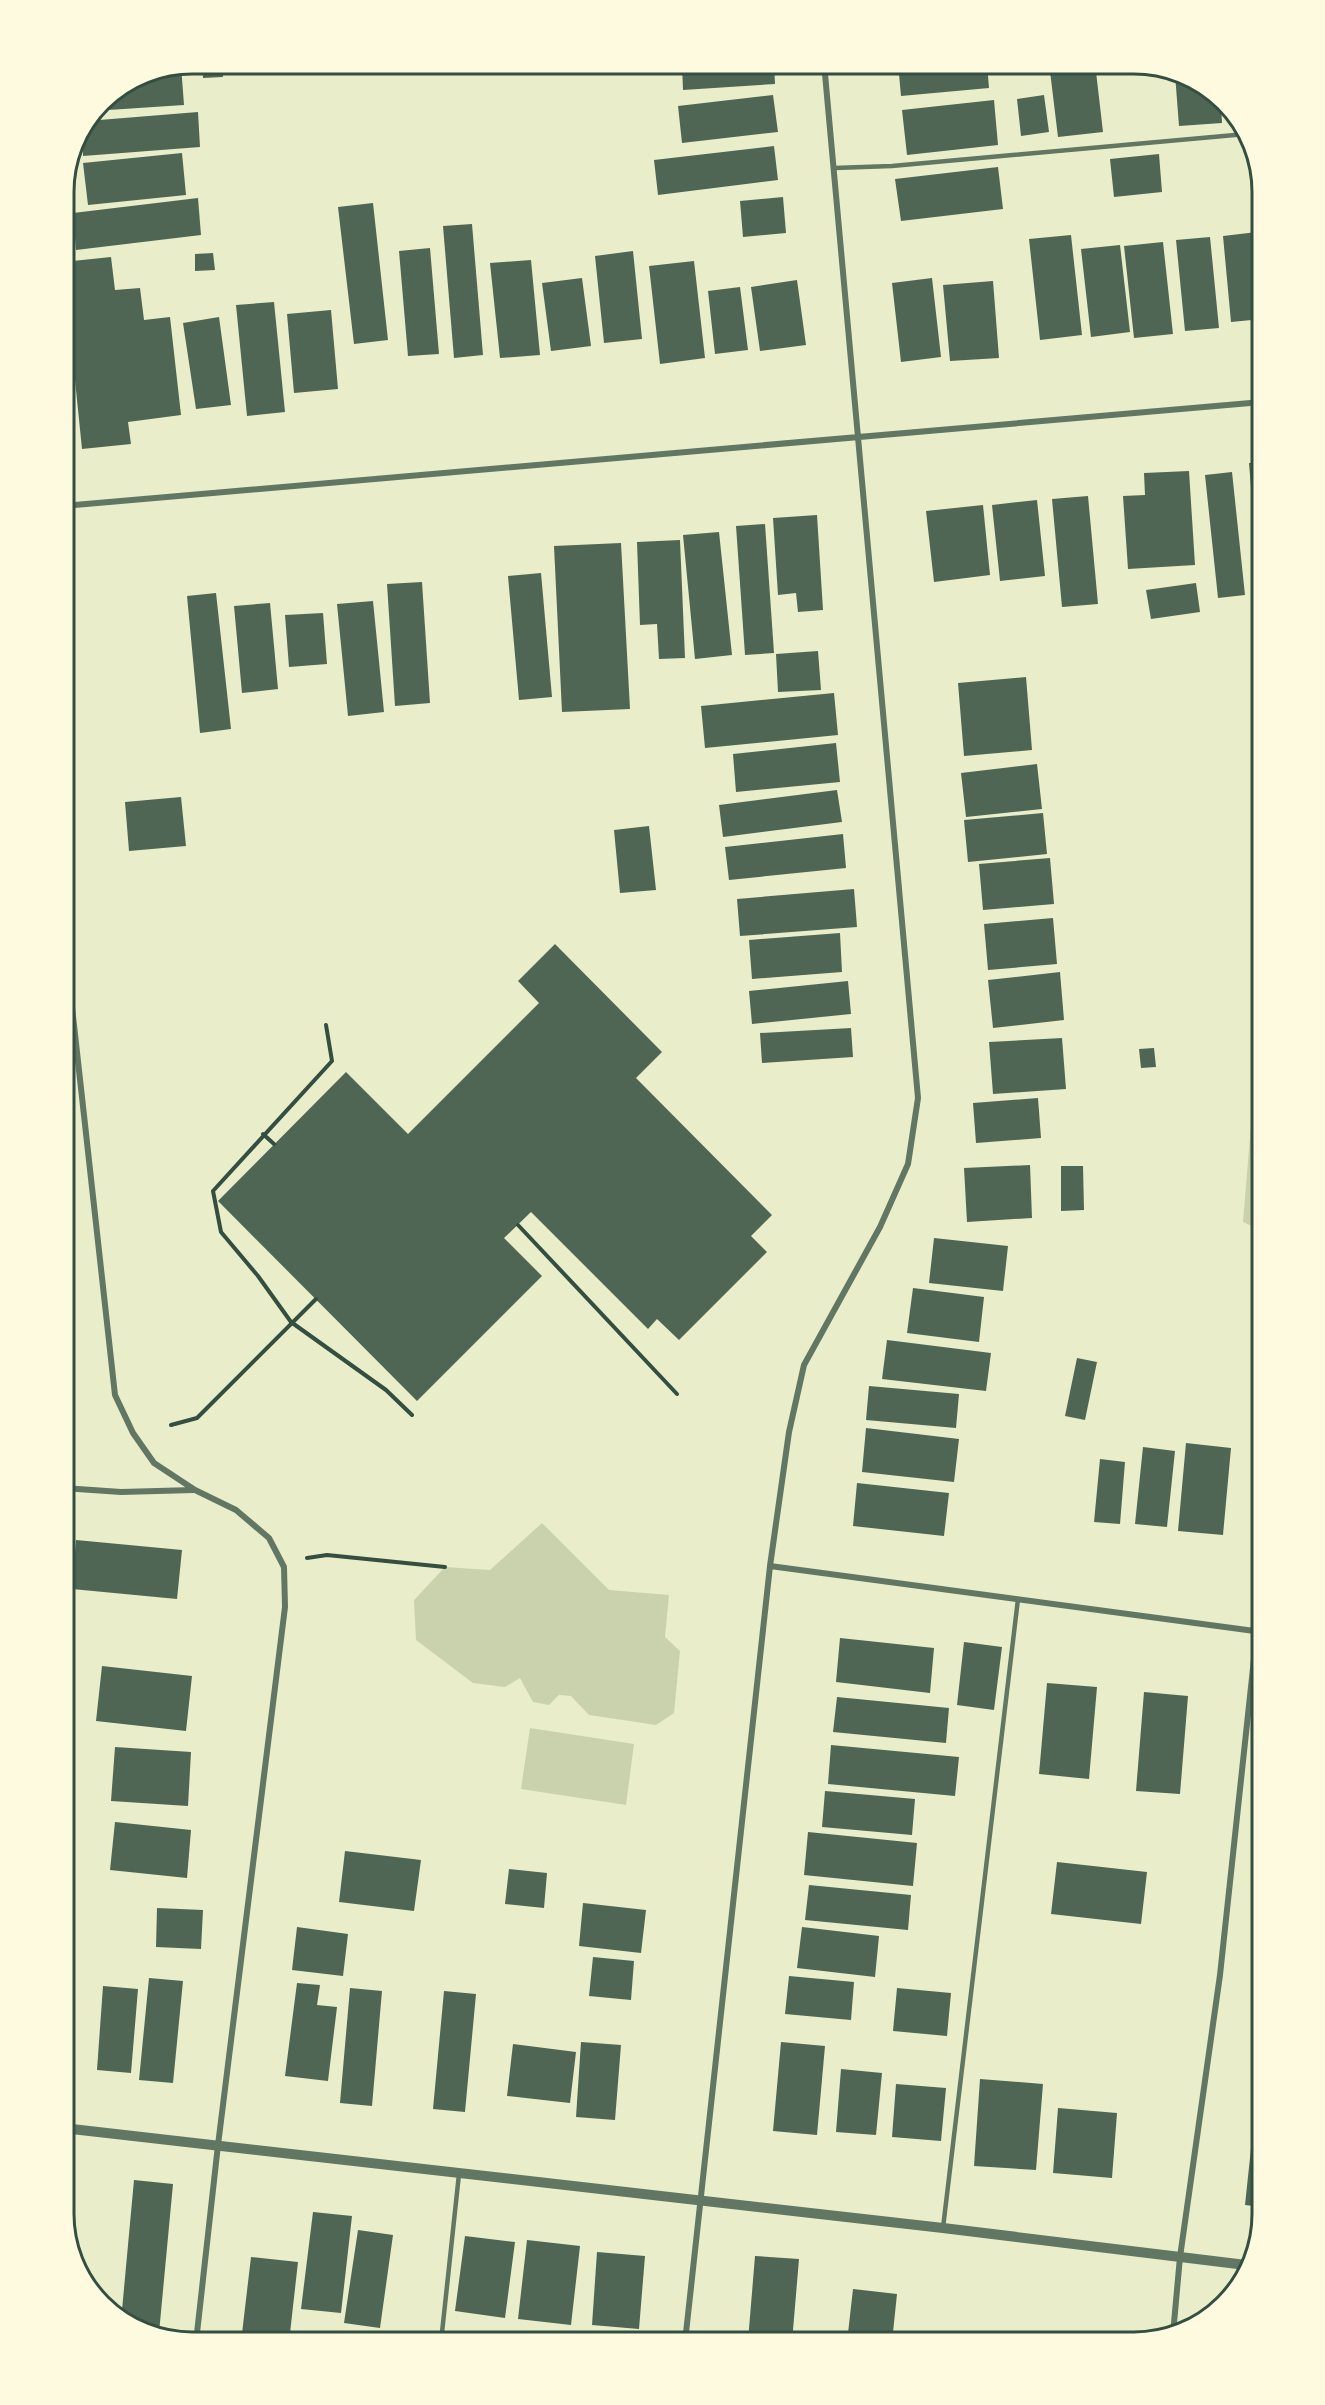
<svg xmlns="http://www.w3.org/2000/svg" width="1325" height="2405" font-family="'Fira Sans Condensed',sans-serif">
	<rect width="100%" height="100%" fill="#e9edc9"/>
	<path fill="#cad2ad" d="M1262,1095V1231L1243,1222L1251,1125Z
		M542,1523L609,1590L669,1595L665,1637L680,1651L674,1713L656,1725L589,1715L571,1696L559,1695L549,1705L533,1702L520,1678L505,1687L473,1683L416,1640L414,1600L445,1567L490,1570Z
		M530,1728L634,1744L626,1805L521,1789Z"/>
	<path fill="#4f6655" d="M202,63H222L223,77L203,78Z
		M703,63H774L775,84L683,90L682,64Z
		M898,63H987L989,88L901,96Z
		M1049,63H1095L1103,132L1058,137Z
		M181,65L184,105L93,111L101,100L143,73Z
		M1175,74L1205,85L1221,103L1222,123L1179,126Z
		M773,95L778,132L682,143L678,106Z
		M1044,95L1049,132L1021,136L1017,99Z
		M994,100L998,145L907,155L902,110Z
		M198,112L200,147L83,156L82,129L87,121Z
		M774,146L778,180L658,195L654,160Z
		M182,153L186,195L88,205L83,163Z
		M1159,154L1162,192L1114,197L1110,159Z
		M998,167L1003,209L901,221L895,179Z
		M783,197L786,233L743,237L740,201Z
		M198,198L201,235L76,250L73,213Z
		M373,203L388,340L354,344L338,207Z
		M472,224L483,355L454,358L443,226Z
		M1257,232L1262,285V319L1231,322L1223,236Z
		M1071,235L1082,335L1040,340L1029,239Z
		M1210,237L1219,328L1185,331L1176,240Z
		M1163,242L1173,334L1134,338L1124,246Z
		M1120,245L1130,332L1091,337L1081,249Z
		M430,248L439,354L408,356L399,251Z
		M633,251L642,339L604,343L595,256Z
		M213,253L215,270L195,271V254Z
		M111,257L115,290L140,288L144,320L170,317L181,415L128,422L131,444L82,449L63,262Z
		M531,260L540,355L500,358L490,263Z
		M694,261L705,358L660,364L649,266Z
		M582,278L591,346L551,351L542,283Z
		M932,278L941,357L901,362L892,283Z
		M797,280L806,345L760,351L751,287Z
		M993,281L999,358L950,361L943,285Z
		M740,287L748,350L715,354L708,291Z
		M274,302L285,412L247,416L236,305Z
		M331,310L338,389L294,393L287,314Z
		M219,317L231,405L196,409L183,323Z
		M1262,462V561L1257,562L1249,463Z
		M1189,471L1195,565L1128,569L1123,496L1145,495L1144,473Z
		M1232,472L1245,595L1218,598L1205,475Z
		M1088,496L1098,604L1062,607L1052,499Z
		M1037,500L1045,576L1000,581L992,505Z
		M983,505L990,575L934,582L926,511Z
		M817,515L823,610L798,612L796,593L778,595L773,518Z
		M765,524L774,653L745,655L736,526Z
		M719,532L732,655L695,659L683,535Z
		M680,540L685,658L659,659L657,624L640,625L637,542Z
		M621,543L630,709L562,712L554,546Z
		M541,573L552,697L519,700L508,576Z
		M422,582L430,703L395,706L387,584Z
		M1196,583L1200,612L1151,619L1146,590Z
		M216,593L231,729L200,733L187,596Z
		M373,601L384,712L348,716L337,604Z
		M270,603L278,689L242,693L234,606Z
		M323,613L327,664L289,667L285,615Z
		M818,651L821,690L778,692L776,654Z
		M1026,677L1032,750L964,756L958,683Z
		M834,693L838,735L705,748L701,706Z
		M836,743L840,782L736,792L733,754Z
		M1037,764L1042,809L966,817L961,773Z
		M837,790L842,822L723,837L719,805Z
		M181,797L186,846L129,851L125,802Z
		M1043,813L1047,854L968,862L964,820Z
		M649,826L656,890L620,893L614,830Z
		M843,834L846,868L729,880L725,847Z
		M1050,858L1054,904L983,910L979,864Z
		M854,889L857,927L740,936L737,899Z
		M1053,918L1057,964L988,970L984,924Z
		M840,933L842,972L752,979L749,940Z
		M555,944L662,1052L636,1078L772,1215L751,1236L767,1252L679,1340L657,1319L648,1329L531,1212L504,1238L542,1276L417,1401L218,1201L346,1072L408,1134L539,1003L518,981Z
		M1060,972L1064,1020L993,1028L988,980Z
		M848,981L851,1014L752,1024L749,991Z
		M851,1028L853,1057L762,1063L760,1033Z
		M1062,1038L1066,1089L993,1094L989,1042Z
		M1154,1048L1156,1067L1141,1068L1139,1049Z
		M1038,1098L1041,1138L976,1143L973,1103Z
		M1030,1165L1032,1218L967,1222L964,1168Z
		M1061,1166H1083L1084,1210L1061,1211Z
		M934,1238L1008,1246L1003,1291L929,1283Z
		M913,1288L984,1297L979,1342L907,1333Z
		M887,1340L991,1353L986,1391L882,1379Z
		M1077,1358L1097,1362L1085,1420L1065,1416Z
		M869,1386L959,1394L956,1428L866,1420Z
		M866,1428L959,1439L954,1482L862,1472Z
		M1186,1443L1231,1448L1223,1535L1178,1531Z
		M1143,1447L1175,1451L1167,1527L1135,1524Z
		M1100,1459L1125,1462L1120,1524L1094,1522Z
		M857,1483L949,1493L944,1536L853,1526Z
		M76,1540L182,1550L177,1599L72,1589Z
		M840,1638L934,1648L930,1693L836,1682Z
		M964,1642L1002,1647L994,1710L957,1705Z
		M102,1666L192,1676L186,1731L96,1721Z
		M1047,1683L1097,1687L1089,1779L1039,1774Z
		M1144,1692L1188,1696L1180,1794L1136,1791Z
		M837,1697L949,1708L946,1743L833,1732Z
		M831,1745L959,1757L955,1796L828,1784Z
		M115,1747L191,1752L188,1806L111,1801Z
		M825,1791L915,1799L912,1835L822,1827Z
		M115,1822L191,1830L187,1878L110,1870Z
		M808,1832L917,1843L913,1886L804,1875Z
		M345,1851L421,1860L414,1911L339,1902Z
		M1057,1862L1147,1872L1141,1924L1051,1914Z
		M509,1869L547,1873L544,1908L505,1904Z
		M809,1885L911,1895L908,1930L805,1920Z
		M583,1903L646,1910L641,1953L579,1946Z
		M157,1908L203,1910L201,1949L156,1947Z
		M297,1927L348,1934L343,1976L292,1970Z
		M802,1927L879,1936L875,1977L797,1968Z
		M593,1957L634,1961L631,2000L589,1996Z
		M789,1976L854,1982L851,2020L785,2014Z
		M149,1978L183,1981L173,2083L139,2080Z
		M297,1983L320,1985L317,2005L337,2007L328,2081L285,2076Z
		M103,1986L138,1989L131,2073L97,2070Z
		M350,1988L382,1991L372,2106L340,2103Z
		M897,1988L951,1993L947,2036L893,2031Z
		M63,1991L69,1992L65,2031H63Z
		M444,1991L476,1994L465,2112L433,2109Z
		M581,2042L621,2045L615,2120L576,2117Z
		M781,2042L825,2046L817,2135L773,2131Z
		M513,2044L576,2052L570,2103L507,2096Z
		M841,2069L882,2073L876,2135L836,2132Z
		M980,2079L1043,2084L1036,2170L974,2166Z
		M896,2084L946,2088L941,2141L892,2137Z
		M1058,2108L1117,2113L1112,2178L1053,2173Z
		M1254,2120H1262V2207L1245,2205Z
		M134,2180L173,2184L159,2333L121,2321Z
		M63,2200H67L65,2222L63,2214Z
		M313,2212L352,2216L341,2313L301,2309Z
		M358,2230L393,2235L380,2328L344,2323Z
		M465,2236L515,2242L505,2318L455,2311Z
		M527,2240L580,2246L571,2325L518,2319Z
		M597,2252L645,2256L639,2329L592,2325Z
		M755,2256L799,2259L792,2342L748,2341Z
		M251,2257L298,2262L289,2342H241Z
		M853,2289L897,2294L892,2342H847Z"/>
	<g fill="none" stroke-linecap="round" stroke-linejoin="round">
		<path stroke="#344e41" stroke-width="4" d="M326,1025L332,1061L213,1191L221,1232L258,1276L291,1322L386,1390L412,1415
			M263,1134L274,1144
			M518,1225L677,1394
			M171,1425L197,1418L316,1299
			M307,1558L327,1555L445,1567"/>
		<path stroke="#617663" stroke-width="4.5" d="M834,168L892,166L1246,134
			M943,2228L1018,1599
			M441,2342L459,2174"/>
		<path stroke="#617663" stroke-width="6" d="M63,506L1262,402
			M63,910L69,980L115,1395L133,1433L154,1463L195,1490L236,1510L269,1538L284,1567L285,1607L218,2145L196,2342
			M63,1488L121,1492L194,1490
			M770,1566L1262,1632
			M1173,2334L1180,2257L1220,1975L1257,1631
			M685,2342L770,1566L789,1432L804,1365L880,1227L908,1164L918,1098L824,63"/>
		<path stroke="#617663" stroke-width="10" d="M63,2128L943,2228L1246,2265"/>
	</g>
	<path d="M0 0H1325V2405H0ZM192 74H1134A118 118 0 0 1 1252 192V2214A118 118 0 0 1 1134 2332H192A118 118 0 0 1 74 2214V192A118 118 0 0 1 192 74Z" fill="#fefae0" fill-rule="evenodd"/>
	<path fill="none" stroke="#344e41" stroke-width="3" d="M192 74H1134A118 118 0 0 1 1252 192V2214A118 118 0 0 1 1134 2332H192A118 118 0 0 1 74 2214V192A118 118 0 0 1 192 74Z"/>
</svg>
